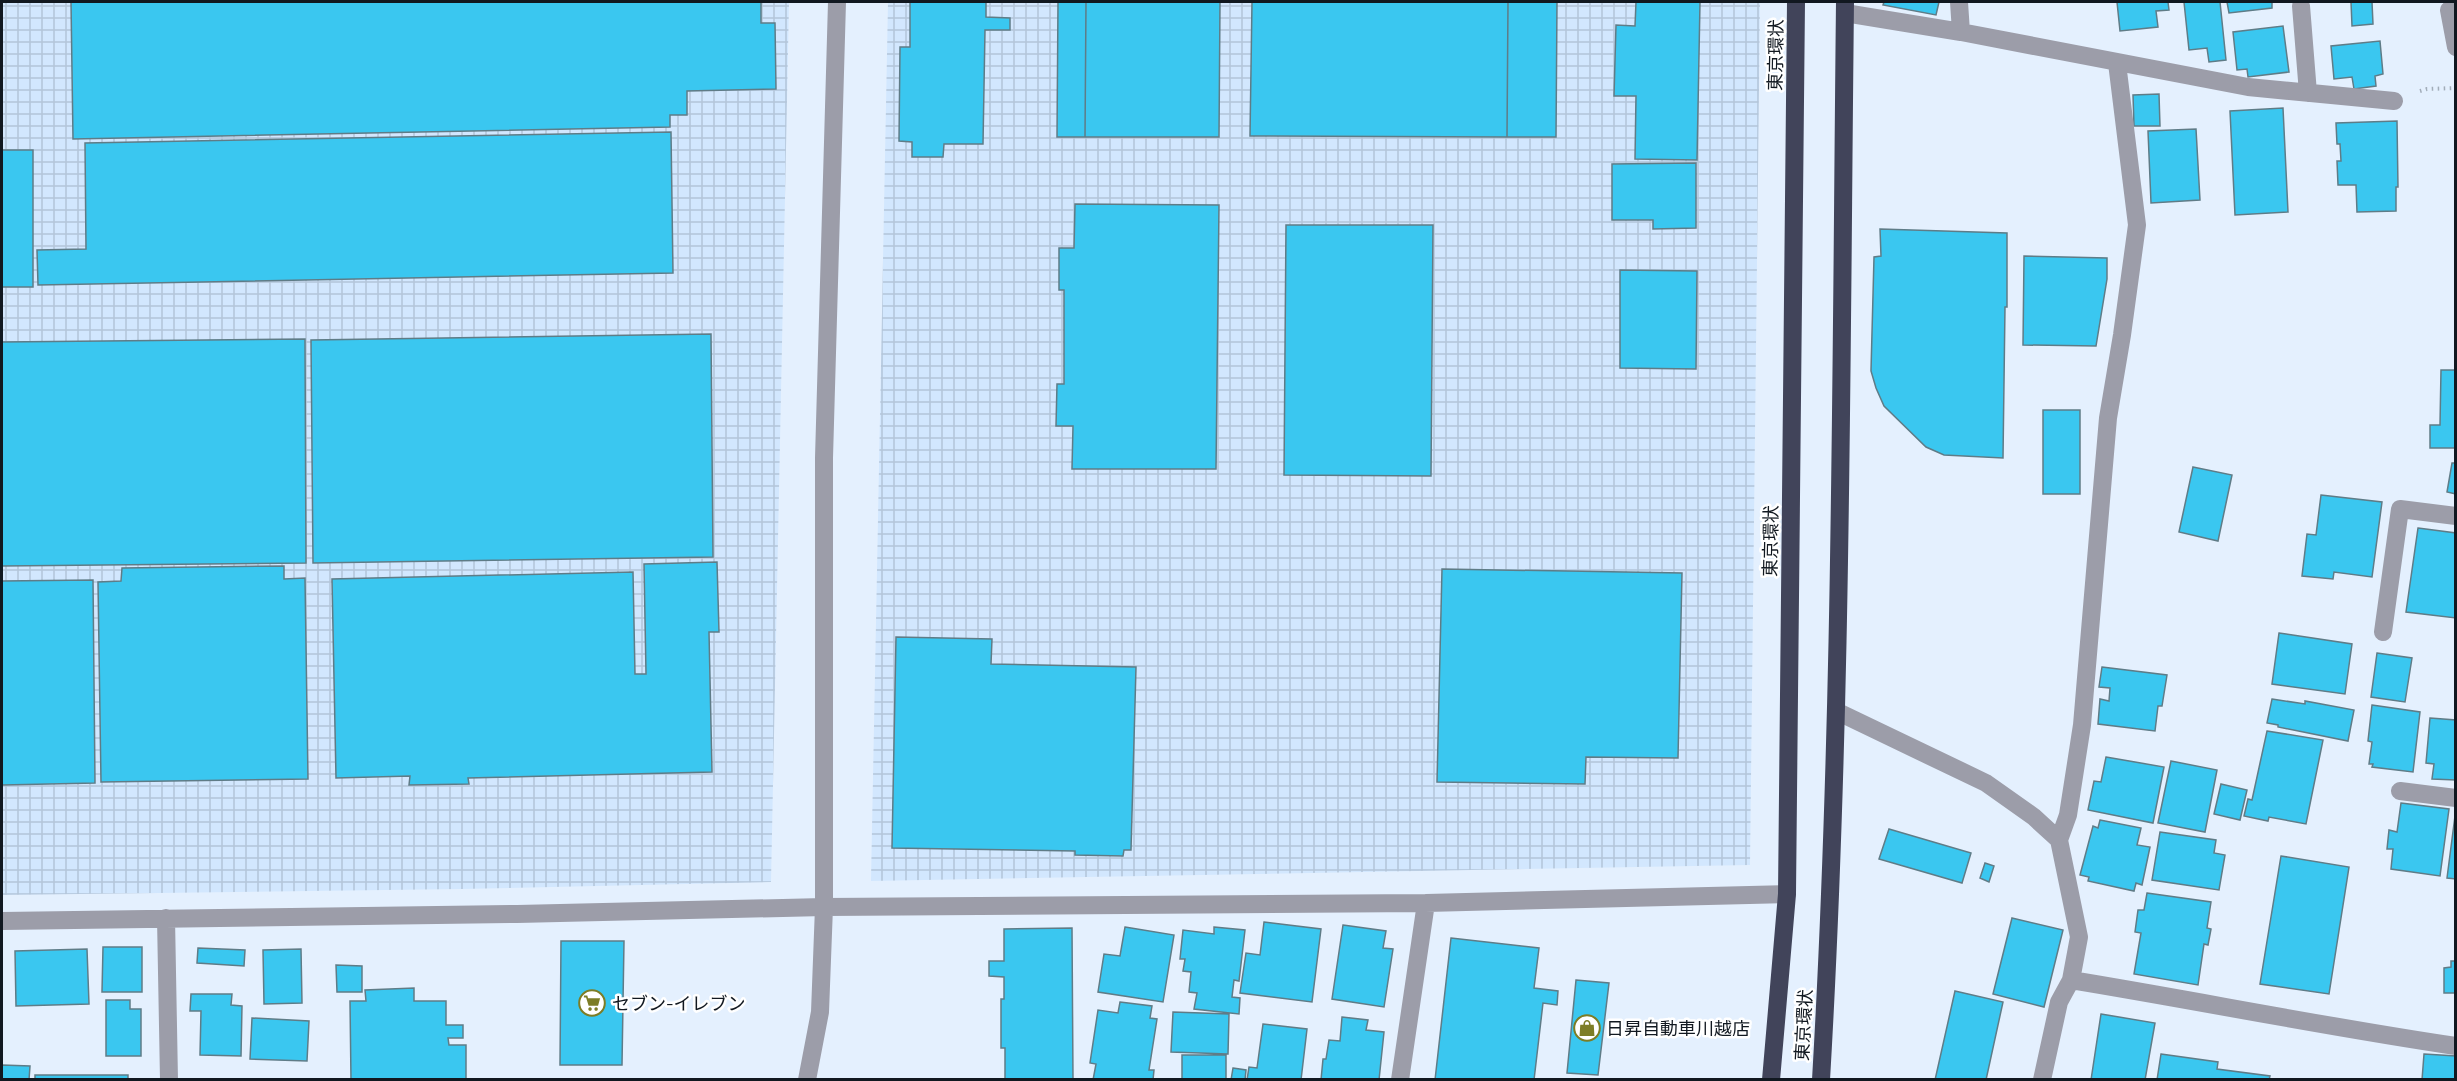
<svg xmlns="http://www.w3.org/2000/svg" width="2457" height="1081" font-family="Manrope,'Noto Sans JP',sans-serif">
	<defs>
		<pattern id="industrial-grid" width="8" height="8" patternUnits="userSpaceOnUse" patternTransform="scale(1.5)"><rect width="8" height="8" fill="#d2e7fe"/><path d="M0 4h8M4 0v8" fill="none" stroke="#b3c5d9"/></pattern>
	</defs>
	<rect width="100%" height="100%" fill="#e4f0fe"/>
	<path fill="url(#industrial-grid)" d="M2,2H789L771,882L461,889L2,895Z
		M888,2H1760L1750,865L871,881Z"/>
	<path fill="#3ac7f0" stroke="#5f7c87" stroke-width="1.5" d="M71,2H761V23H775L776,89L687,91V115H670V127L73,139Z
		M910,2H986V17L1010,18V30H985L983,144H944L943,157H912V142L899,141L900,47H910Z
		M1058,2H1086L1085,137H1057Z
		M1086,2H1220L1219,137H1085Z
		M1252,2H1508L1507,137L1250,136Z
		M1508,2H1557L1556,137H1507Z
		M1636,2H1700L1697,160L1635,159L1636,96H1614L1616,25L1635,26Z
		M1884,2H1939L1936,15L1883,5Z
		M2117,2H2168L2169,10L2156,11L2158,27L2120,31Z
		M2184,2H2220L2226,60L2209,62L2207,48L2189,50Z
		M2227,2H2272V8L2229,13Z
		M2327,2H2372L2373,24L2352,26L2351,2Z
		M2283,26L2289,72L2248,77L2247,69L2237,70L2233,32Z
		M2380,41L2383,74L2375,76L2376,86L2354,89L2352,77L2334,79L2331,46Z
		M2159,94L2160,126H2134L2133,95Z
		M2283,108L2288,212L2235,215L2230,111Z
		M2397,121L2398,187H2396V211L2357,212L2356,185H2338L2337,161H2341L2340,144H2337L2336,123Z
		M2196,129L2200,200L2151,203L2148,131Z
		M671,132L673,273L38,285L37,250L86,249L85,143Z
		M2,150H33V287H2Z
		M1696,163V228L1653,229V220H1612V164Z
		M1075,204L1219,205L1216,469H1072L1073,426H1056L1057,384H1064V290H1059V248H1074Z
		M1286,225H1433L1431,476L1284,475Z
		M1880,229L2007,233V307H2005L2003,458L1944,455L1926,447L1884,406L1876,388L1871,371L1874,257L1881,256Z
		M2024,256L2107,258V279L2096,346L2023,345Z
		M1620,270L1697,271L1696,369L1620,368Z
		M711,334L713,557L313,563L311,340Z
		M305,339L306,563L2,566V342Z
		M2441,370H2456V448H2430V425H2440Z
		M2043,410H2080V494H2043Z
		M2452,463H2456V494L2447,492Z
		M2193,467L2232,475L2218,541L2179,532Z
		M2321,495L2382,502L2372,577L2334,572L2333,579L2302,576L2307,534L2316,535Z
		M2418,528L2456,533V618L2406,612Z
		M717,562L719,632H709L712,772L468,778L469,784L409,785L410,776L336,778L332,579L633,572L635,674H646L644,564Z
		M284,566V579L305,578L308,779L101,782L98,582L121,581L122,568Z
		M1442,569L1682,573L1678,758L1586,757L1585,784L1437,782Z
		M93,580L95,783L2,785V581Z
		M2279,633L2352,644L2345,694L2272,684Z
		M896,637L992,639L991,664L1136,667L1131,850H1124L1123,856L1075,855V851L892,848Z
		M2377,653L2412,658L2405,702L2371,697Z
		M2102,667L2167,675L2162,706H2158L2155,731L2098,724L2100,699L2109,701L2110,688L2099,687Z
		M2272,699L2305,704V701L2354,710L2348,741L2278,727V725L2267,723Z
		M2372,705L2420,712L2413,772L2372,767L2373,764H2369L2372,742L2368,741Z
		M2430,718L2456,720V780L2432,779L2434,764L2426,763Z
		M2267,731L2323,740L2306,824L2269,817L2268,821L2244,816L2248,799L2252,800Z
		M2106,757L2164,767L2153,823L2088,810L2094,781L2101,782Z
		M2171,761L2217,770L2205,832L2158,823Z
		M2221,784L2247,790L2240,820L2214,814Z
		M2401,803L2449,809L2440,876L2391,869L2393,849H2387L2389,830L2397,832Z
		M2455,816H2456V879L2447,878Z
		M2100,820L2141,828L2137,845L2150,847L2142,885L2136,883L2134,891L2088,881L2089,877L2080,875L2093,826L2098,828Z
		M1889,829L1971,853L1962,883L1879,859Z
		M2160,832L2216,840L2214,853L2225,855L2219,890L2152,880Z
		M2281,856L2349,867L2329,994L2260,984Z
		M1985,863L1994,866L1989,882L1980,878Z
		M2147,893L2211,902L2207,928L2211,929L2208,945L2204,944L2198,985L2134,974L2141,933L2135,932L2138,910H2144Z
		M2012,918L2063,930L2044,1007L1993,994Z
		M1264,922L1321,929L1312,1002L1240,993L1246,953L1260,955Z
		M1343,925L1386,931L1383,948L1393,949L1384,1007L1332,999Z
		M1125,927L1174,935L1163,1002L1098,992L1104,954L1120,956Z
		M1214,927L1245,930L1239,981L1234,980L1232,997L1240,998L1239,1014L1194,1009L1197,993L1189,992L1191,972L1183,971L1185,959H1180L1183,930L1214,934Z
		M1072,928L1073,1080H1005V1048H1001V999H1004V977L989,976V961H1004V929Z
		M1451,938L1539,948L1534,988L1558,991L1557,1005L1543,1003L1534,1080H1435Z
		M561,941H624L622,1065H560Z
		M103,947H142V992H102Z
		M198,948L245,950L244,966L197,963Z
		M87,949L89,1004L16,1006L15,951Z
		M301,949L302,1003L264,1004L263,950Z
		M2451,961H2456V993H2444V968L2451,967Z
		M336,965L362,966V992H337Z
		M1576,980L1609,983L1598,1075L1567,1073Z
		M414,988V1001H446V1025H463V1038H448L449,1045H466V1080H351L350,1001H366L365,990Z
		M1955,991L2003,1002L1986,1080H1935Z
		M191,994H232L231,1005L242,1006L241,1056L200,1055L201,1011H190Z
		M106,1000H130V1009H141V1056H106Z
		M1120,1002L1152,1006L1150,1018L1157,1019L1149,1070H1154L1153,1080H1093L1096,1064L1090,1063L1098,1010L1118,1013Z
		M1173,1012L1229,1014L1228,1054L1171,1052Z
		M2101,1014L2155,1023L2145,1080H2091Z
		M1342,1017L1368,1020L1366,1030L1384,1032L1379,1080H1321L1323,1059H1326L1329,1040L1340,1041Z
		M252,1018L309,1021L307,1061L250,1059Z
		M1263,1024L1307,1029L1301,1080H1247L1249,1067L1257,1068Z
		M2161,1054L2218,1062L2217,1069L2270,1076L2269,1080H2157Z
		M2424,1054L2456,1056V1080H2422Z
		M1182,1055H1226V1080H1182Z
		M2,1065L30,1066L29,1080H2Z
		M1233,1068L1246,1070L1245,1080H1231Z
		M35,1075H128V1080H35Z"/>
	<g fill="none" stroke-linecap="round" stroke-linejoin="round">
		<path stroke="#a2adb9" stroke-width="4" stroke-dasharray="1.5 4.5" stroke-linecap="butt" d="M2420,91L2427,89L2456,88"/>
		<path stroke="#9c9da9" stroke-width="18" d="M1959,2L1961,32
			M2301,6L2308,93
			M2449,10L2456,47
			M1845,13L1961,32L2248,87L2394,101
			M2383,632L2400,509L2456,516
			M1836,711L1986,783L2034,817L2059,840L2079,937L2071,980L2059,1002L2042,1080
			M2400,791L2456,798
			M2059,840L2068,815L2082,725L2108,418L2122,335L2137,225L2117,63
			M166,918L169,1080
			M2,921L517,914L824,907L1426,903L1787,894
			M2071,980C2199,1001 2327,1027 2456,1046
			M807,1080L820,1012L824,907V458L837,2
			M1400,1080L1426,903"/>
		<path stroke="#41445a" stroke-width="18" d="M1771,1080L1787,894L1796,2
			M1821,1080C1842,721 1841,361 1845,2"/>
	</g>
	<defs>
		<g id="supermarket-ring" transform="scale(1.35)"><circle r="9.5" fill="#fff" stroke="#7d7d26" stroke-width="1.5"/><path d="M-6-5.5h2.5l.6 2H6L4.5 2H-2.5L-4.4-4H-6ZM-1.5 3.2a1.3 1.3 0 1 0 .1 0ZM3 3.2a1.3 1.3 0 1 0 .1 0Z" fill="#7d7d26"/></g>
		<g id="shop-ring" transform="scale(1.35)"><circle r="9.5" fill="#fff" stroke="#7d7d26" stroke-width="1.5"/><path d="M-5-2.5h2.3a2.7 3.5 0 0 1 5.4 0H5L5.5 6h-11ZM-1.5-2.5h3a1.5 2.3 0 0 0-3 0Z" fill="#7d7d26"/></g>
	</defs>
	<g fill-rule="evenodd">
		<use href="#supermarket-ring" x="592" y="1003"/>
		<use href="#shop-ring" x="1587" y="1028"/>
	</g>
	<g text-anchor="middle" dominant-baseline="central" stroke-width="5" stroke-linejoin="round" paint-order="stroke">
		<g font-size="18" fill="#111820" stroke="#fff">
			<text transform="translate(1775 55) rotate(-89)">東京環状</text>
			<text transform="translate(1770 541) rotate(-89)">東京環状</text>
			<text transform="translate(1803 1025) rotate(-87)">東京環状</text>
		</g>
		<g font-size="18" fill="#111820" stroke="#fff" text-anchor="start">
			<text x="612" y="1003">セブン-イレブン</text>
			<text x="1606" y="1028">日昇自動車川越店</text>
		</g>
	</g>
	<rect width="2457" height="1081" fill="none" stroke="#111820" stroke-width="6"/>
</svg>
